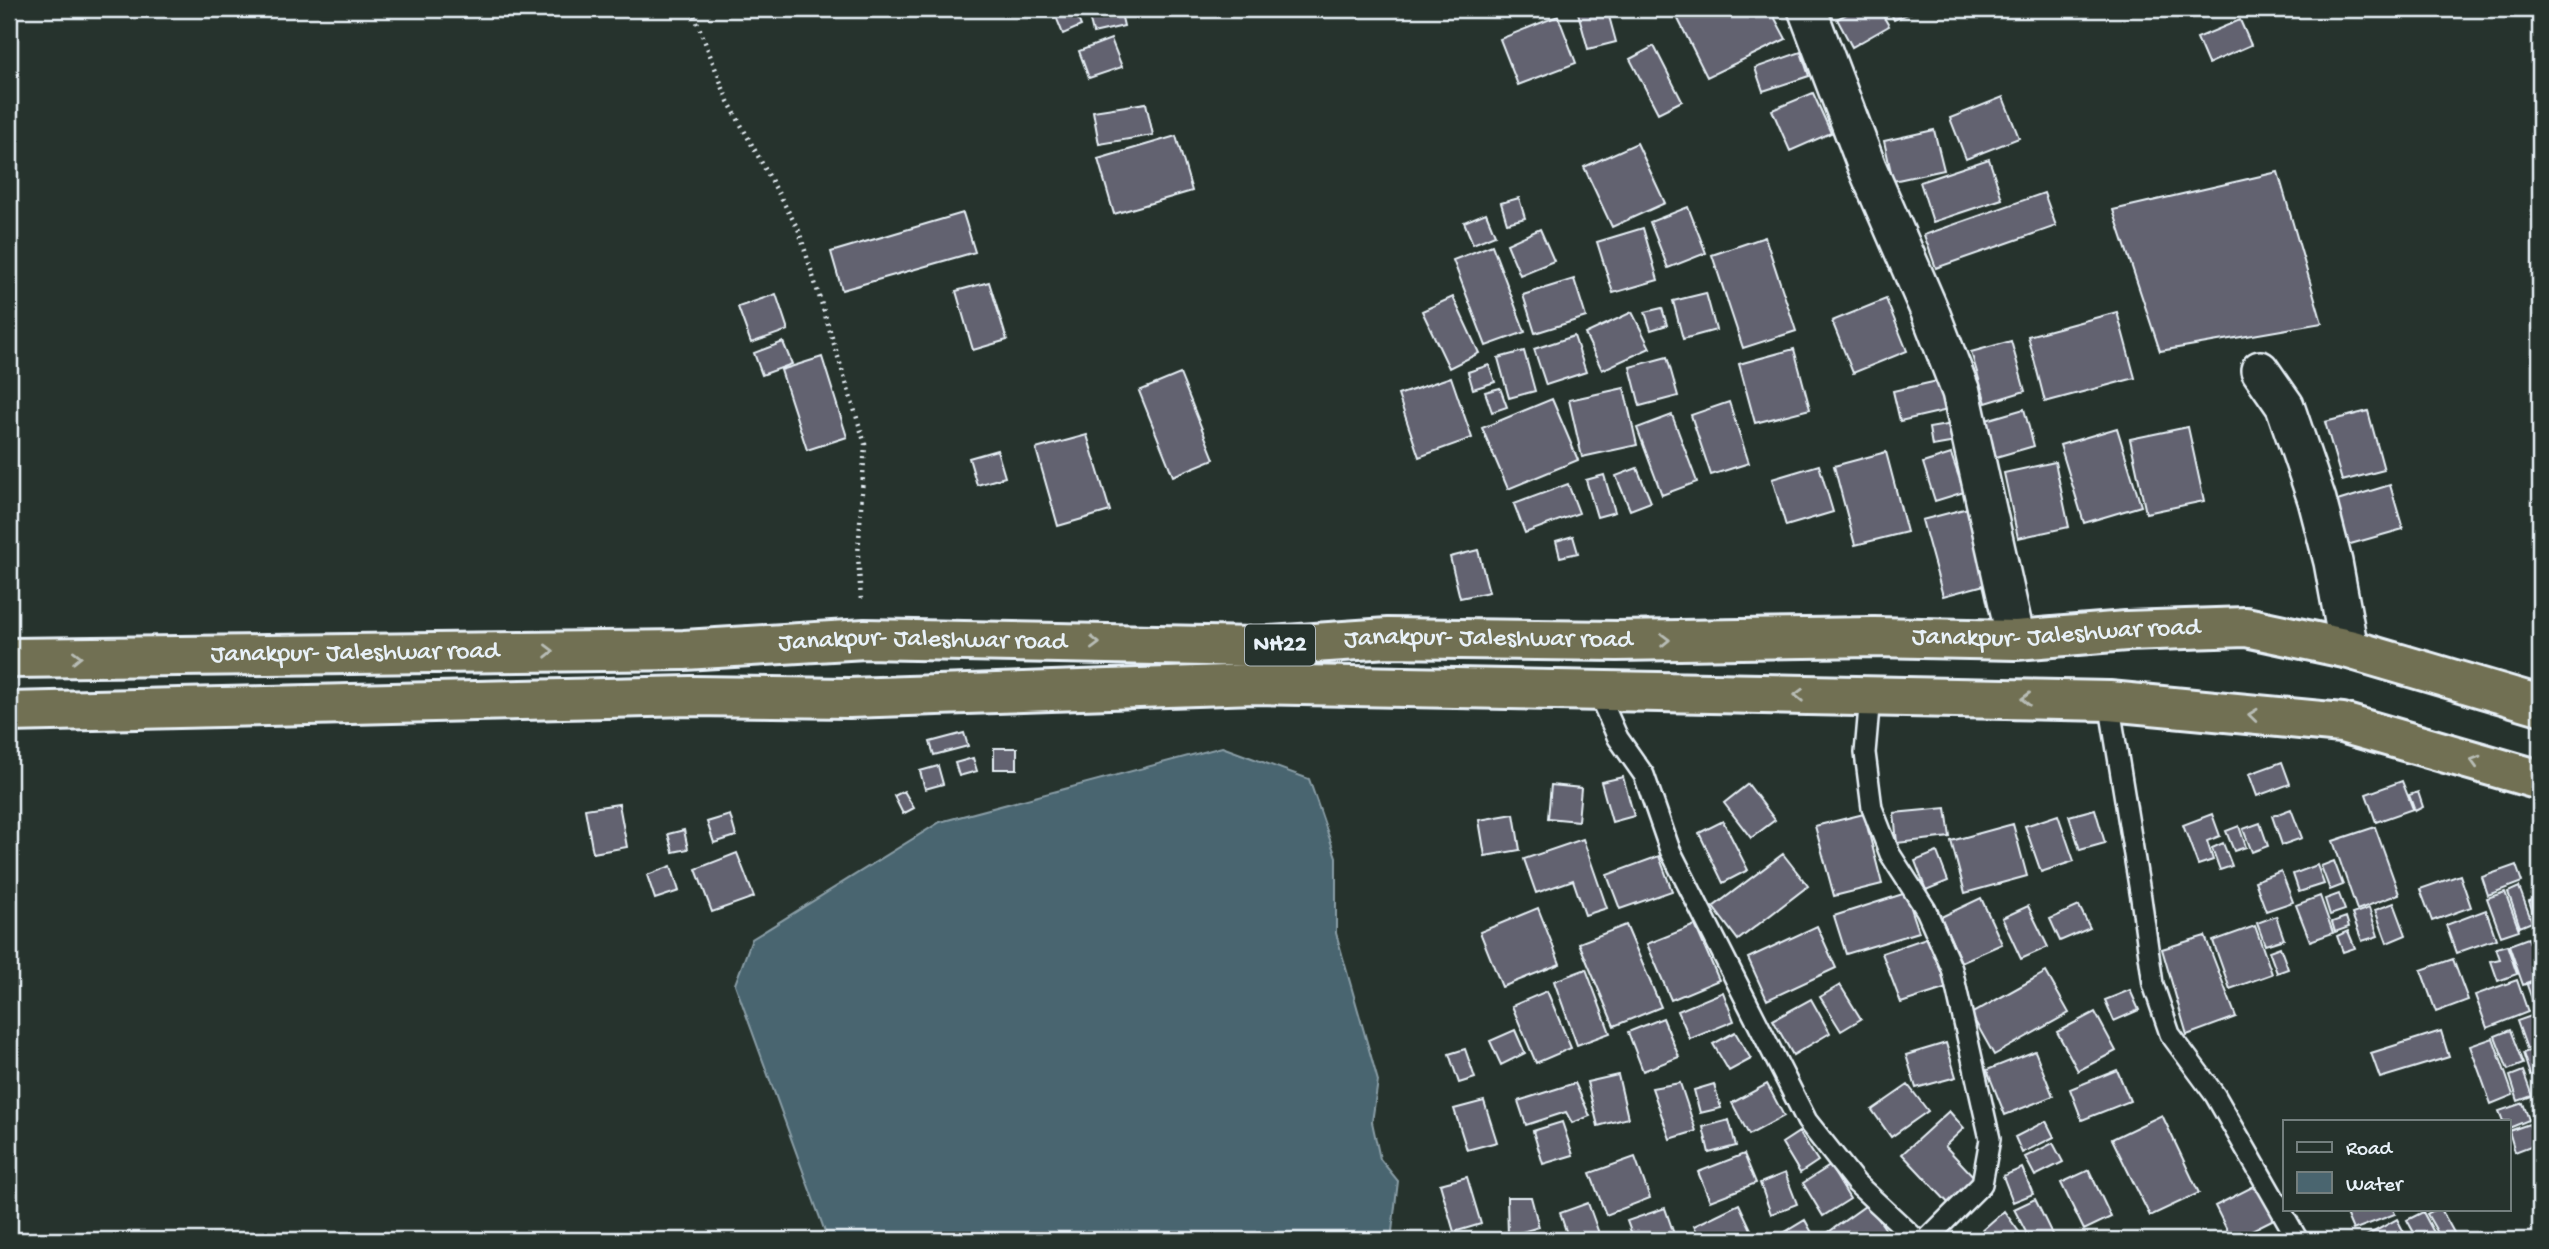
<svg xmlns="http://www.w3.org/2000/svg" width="2549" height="1249" font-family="'Gochi Hand',sans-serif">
	<rect width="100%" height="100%" fill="#26332d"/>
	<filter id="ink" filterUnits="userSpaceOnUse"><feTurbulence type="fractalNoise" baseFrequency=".0143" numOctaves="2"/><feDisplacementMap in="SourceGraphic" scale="14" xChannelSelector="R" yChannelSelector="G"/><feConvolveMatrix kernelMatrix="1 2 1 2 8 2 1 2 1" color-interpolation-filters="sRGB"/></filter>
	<g filter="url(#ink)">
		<path fill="#4a656f" stroke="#899da6" stroke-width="2" d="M1222,747L1309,779L1336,857V933L1378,1081L1372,1122L1380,1159L1398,1181L1391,1240H828L735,984L752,939L940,822Z"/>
		<path fill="#62626f" stroke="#e8f1f8" stroke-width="2" d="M1069,9H1074L1081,26L1063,34L1055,14Z
			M1087,9H1120L1124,26L1093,33Z
			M1577,9H1607L1616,42L1588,49Z
			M1673,9H1770L1786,39L1707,77Z
			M1856,9H1879L1889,26L1852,47L1837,19Z
			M1889,9H1919L1894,20Z
			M1558,16L1576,63L1518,85L1500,39Z
			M2240,20L2251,45L2208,64L2197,38Z
			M1111,39L1122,67L1089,78L1079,51Z
			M1654,46L1682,101L1658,113L1630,59Z
			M1801,52L1809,76L1763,91L1755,68Z
			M1813,93L1831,133L1790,151L1772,110Z
			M2003,97L2019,138L1966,159L1950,118Z
			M1146,103L1153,135L1099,144L1093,111Z
			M1934,130L1944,170L1893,181L1884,141Z
			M1176,136L1192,191L1114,214L1098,159Z
			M1637,143L1665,203L1612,227L1584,167Z
			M1989,159L2002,199L1933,222L1920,182Z
			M2278,172L2322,323L2160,351L2113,210Z
			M2044,193L2056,226L1936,268L1924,235Z
			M1519,198L1525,218L1507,223L1501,203Z
			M1688,207L1706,253L1668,268L1650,222Z
			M963,213L975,252L842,290L831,252Z
			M1486,213L1495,235L1473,244L1464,222Z
			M1643,228L1658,280L1613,293L1597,242Z
			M1540,229L1554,261L1520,275L1507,244Z
			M1765,237L1796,331L1743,348L1712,255Z
			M1492,245L1525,332L1486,346L1453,260Z
			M1574,279L1586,317L1535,333L1523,295Z
			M989,282L1007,340L973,350L956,291Z
			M1706,293L1716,330L1683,339L1673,301Z
			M776,294L788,330L751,343L738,307Z
			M1453,297L1479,353L1449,368L1422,311Z
			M1886,299L1907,351L1853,373L1832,321Z
			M1662,308L1667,325L1651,330L1645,312Z
			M1632,312L1650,348L1602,370L1585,334Z
			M2117,312L2135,378L2045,402L2028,336Z
			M1574,336L1586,372L1546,385L1534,349Z
			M2011,341L2025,391L1986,403L1971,352Z
			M783,342L792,364L762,375L754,353Z
			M1794,349L1810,409L1755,423L1739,364Z
			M1524,351L1535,391L1509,398L1498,358Z
			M822,357L847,437L807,450L781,370Z
			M1667,357L1678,396L1640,406L1630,367Z
			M1489,365L1495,382L1473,389L1468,372Z
			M1180,374L1214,459L1173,476L1139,391Z
			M1451,377L1472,438L1419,457L1398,395Z
			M1942,380L1948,410L1900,421L1893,391Z
			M1500,388L1507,407L1492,412L1485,392Z
			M1624,388L1637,445L1582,457L1569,400Z
			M1552,399L1578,460L1508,489L1482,428Z
			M1729,402L1749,463L1711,475L1691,415Z
			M2024,409L2034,446L1996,457L1986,420Z
			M2368,411L2384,470L2342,481L2325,422Z
			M1672,415L1697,482L1662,495L1637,428Z
			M1953,424L1956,442L1932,446L1929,428Z
			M2188,427L2204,501L2146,513L2130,439Z
			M2117,428L2141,506L2084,523L2060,445Z
			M1087,435L1110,511L1058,526L1036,449Z
			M997,450L1005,477L977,485L969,458Z
			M1886,452L1907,532L1855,545L1834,466Z
			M1951,454L1964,492L1935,501L1923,463Z
			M2055,462L2069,527L2018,538L2004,473Z
			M1819,465L1833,512L1786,526L1772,479Z
			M1637,468L1651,502L1630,510L1616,476Z
			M1604,475L1615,512L1597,517L1586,480Z
			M1568,484L1579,513L1525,533L1514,504Z
			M2390,485L2403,529L2347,545L2334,502Z
			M1968,508L1988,584L1943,596L1922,520Z
			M1573,536L1578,553L1560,557L1556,541Z
			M1478,550L1489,592L1460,598L1450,557Z
			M964,733L968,746L934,755L930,742Z
			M994,748H1017V769H994Z
			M973,758L977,771L959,776L955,763Z
			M2282,762L2290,784L2257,796L2249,774Z
			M938,766L943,784L925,789L920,771Z
			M1623,777L1634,816L1612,822L1601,782Z
			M2402,781L2413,809L2376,822L2366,794Z
			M1748,784L1775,820L1751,838L1724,803Z
			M1551,785L1581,788L1578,821L1548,818Z
			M904,791L914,808L903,814L894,796Z
			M2418,792L2423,807L2415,811L2409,795Z
			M619,804L627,847L593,853L585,809Z
			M1946,808L1950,837L1897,843L1894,813Z
			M2095,809L2105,843L2080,850L2069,816Z
			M2291,809L2302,838L2282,845L2272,816Z
			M1514,814L1520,850L1485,856L1479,820Z
			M1864,814L1882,884L1834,896L1815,826Z
			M2212,814L2220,836L2207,841L2213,860L2198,865L2183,825Z
			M730,815L736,836L714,843L707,822Z
			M2058,815L2074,861L2041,872L2025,826Z
			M1723,821L1748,870L1723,883L1699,833Z
			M2260,823L2268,846L2252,852L2243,829Z
			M2013,824L2027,876L1965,893L1951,841Z
			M2239,826L2246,847L2234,851L2226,831Z
			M2375,827L2399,894L2357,910L2333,841Z
			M684,830L688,849L673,852L668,834Z
			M1583,839L1607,908L1585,915L1573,880L1536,893L1524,859Z
			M2223,843L2232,866L2220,870L2212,848Z
			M1937,852L1948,881L1926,890L1915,861Z
			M737,853L754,897L712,912L696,869Z
			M1783,854L1808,886L1738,940L1713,907Z
			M1659,856L1672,891L1620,909L1607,875Z
			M2334,861L2343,885L2330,890L2321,866Z
			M2317,865L2324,884L2299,892L2293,874Z
			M2516,865L2522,882L2488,895L2482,877Z
			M671,866L679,891L655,899L647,875Z
			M2281,871L2293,902L2266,911L2255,881Z
			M2460,875L2471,907L2432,921L2420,889Z
			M2519,887L2532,922L2520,927L2508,892Z
			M2505,892L2519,930L2501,936L2487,898Z
			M1906,893L1919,932L1846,954L1834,916Z
			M2339,894L2345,910L2330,915L2325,899Z
			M2320,896L2333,933L2310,941L2296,905Z
			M2540,897V927L2539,928L2529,901Z
			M1981,898L2002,944L1961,962L1941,917Z
			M2394,903L2406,935L2387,943L2375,910Z
			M2028,906L2048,947L2021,959L2002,918Z
			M2079,906L2090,928L2060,941L2050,919Z
			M1538,908L1560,964L1502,987L1480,932Z
			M2369,908L2378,936L2362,941L2352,914Z
			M2486,910L2496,939L2456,953L2446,925Z
			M2276,916L2284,939L2265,945L2257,923Z
			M2346,917L2349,927L2335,932L2332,922Z
			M1626,925L1661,1007L1614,1026L1579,943Z
			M1695,925L1719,980L1671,1000L1647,944Z
			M1817,926L1836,968L1767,1000L1748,958Z
			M2255,926L2272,974L2230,989L2213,941Z
			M2348,931L2355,948L2343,952L2337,936Z
			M2205,936L2236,1017L2187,1035L2162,949Z
			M1929,937L1947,988L1901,1003L1882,953Z
			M2528,938L2540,972V979L2523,985L2509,945Z
			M2507,945L2517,974L2498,981L2491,961L2500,959L2496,948Z
			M2280,947L2288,969L2277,973L2269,951Z
			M2453,959L2468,1000L2436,1012L2421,970Z
			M1586,969L1610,1033L1577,1045L1554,981Z
			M2046,972L2069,1013L1994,1055L1971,1014Z
			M2517,980L2528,1012L2487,1028L2475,995Z
			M2540,981V1003L2534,1005L2527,985Z
			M1840,985L1861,1019L1841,1031L1820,997Z
			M2130,990L2139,1010L2114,1021L2105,1000Z
			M1547,991L1571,1048L1536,1063L1512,1006Z
			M1723,992L1734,1021L1690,1039L1678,1011Z
			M1811,999L1830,1033L1793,1055L1773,1020Z
			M2095,1012L2116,1051L2078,1071L2057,1032Z
			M2540,1013V1045L2527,1049L2517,1021Z
			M1663,1018L1679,1057L1643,1071L1628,1032Z
			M1515,1030L1525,1053L1501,1065L1490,1041Z
			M2510,1030L2523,1064L2508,1070L2495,1036Z
			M2441,1031L2449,1057L2380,1078L2371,1053Z
			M1735,1032L1751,1059L1729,1071L1713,1044Z
			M2493,1038L2513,1095L2491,1104L2470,1046Z
			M1946,1043L1956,1077L1916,1088L1906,1055Z
			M2540,1047V1071L2530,1075L2523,1053Z
			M1465,1049L1475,1078L1459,1083L1449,1054Z
			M2035,1051L2053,1096L2005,1115L1987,1070Z
			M2117,1070L2130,1101L2082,1120L2070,1089Z
			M2523,1071L2532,1096L2518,1101L2510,1076Z
			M1618,1075L1628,1118L1598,1126L1587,1082Z
			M1575,1083L1590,1116L1572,1123L1566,1112L1526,1125L1518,1101Z
			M1680,1083L1696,1131L1670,1139L1652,1088Z
			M1714,1084L1721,1108L1700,1113L1694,1090Z
			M1767,1084L1784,1116L1749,1135L1732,1103Z
			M1908,1085L1928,1111L1891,1137L1872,1110Z
			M1484,1101L1497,1142L1467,1150L1454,1109Z
			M2523,1103L2529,1120L2509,1128V1121H2503L2499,1111Z
			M1949,1111L1964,1128L1945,1146L1976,1179L1951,1206L1902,1154Z
			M2162,1115L2199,1193L2150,1216L2112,1139Z
			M1729,1120L1736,1146L1709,1153L1703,1127Z
			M2046,1121L2054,1137L2022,1153L2015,1137Z
			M1562,1122L1573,1155L1543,1164L1533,1131Z
			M2529,1124L2536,1144L2515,1152L2509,1131Z
			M1799,1132L1818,1161L1800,1173L1782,1143Z
			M2053,1143L2063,1162L2035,1176L2025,1157Z
			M1744,1154L1756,1183L1710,1201L1698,1172Z
			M1635,1157L1650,1198L1606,1215L1590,1173Z
			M1830,1166L1850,1199L1823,1216L1803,1183Z
			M2022,1168L2033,1194L2013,1202L2003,1176Z
			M2089,1170L2111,1217L2084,1230L2061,1183Z
			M1785,1173L1797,1204L1771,1214L1760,1183Z
			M1467,1177L1481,1224L1454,1232L1440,1184Z
			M2260,1183L2278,1217L2232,1240L2215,1206Z
			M1507,1197H1531L1539,1227L1508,1236Z
			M2035,1199L2054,1238L2050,1240H2030L2014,1209Z
			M1588,1203L1601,1239L1569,1240L1560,1213Z
			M1739,1204L1756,1240H1701L1694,1226Z
			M1868,1204L1893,1240H1820L1819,1239Z
			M1665,1208L1676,1240H1634L1627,1221Z
			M2344,1209H2393L2395,1214L2353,1230Z
			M2436,1209H2441L2458,1240H2442L2427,1214Z
			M2004,1211L2025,1240H1971Z
			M2423,1212L2438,1240H2418L2407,1220Z
			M2397,1219L2408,1240H2359Z
			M1805,1220L1816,1240H1772Z"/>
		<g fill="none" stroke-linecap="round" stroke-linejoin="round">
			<g stroke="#e8f1f8" stroke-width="24">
				<path id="lane" d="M1597,691L1618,738L1644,775L1670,850L1807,1121L1856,1183L1917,1240
					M1870,696L1865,753L1872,808L1890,854L1926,910L1952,969L1990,1139L1982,1184L1926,1240
					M2109,701L2141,898L2153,984L2170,1034L2215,1095L2298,1240"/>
			</g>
			<g stroke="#e8f1f8" stroke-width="42">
				<path id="street" d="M1807,9L1867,167L1930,312L1961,392L2016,640
					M2260,370L2285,406L2317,500L2333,562L2349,649"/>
			</g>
			<g stroke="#e8f1f8" stroke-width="44">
				<g id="highway">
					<path id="s1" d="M9,658L684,650L865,639L1255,647L1388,638L1617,641L1874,637L2016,640L2126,631L2246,627L2349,649L2540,705"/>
					<path d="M9,712L691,696L849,698L1255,684L2109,701L2342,723L2540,780"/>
				</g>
			</g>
			<path stroke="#e8f1f8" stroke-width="4.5" stroke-dasharray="2 5" stroke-linecap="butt" d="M692,9L728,101L799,231L865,444L858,555L861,600"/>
			<use href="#lane" stroke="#26332d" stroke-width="19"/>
			<use href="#street" stroke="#26332d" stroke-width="37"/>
			<use href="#highway" stroke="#716f52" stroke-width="38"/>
		</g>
		<defs><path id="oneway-chevron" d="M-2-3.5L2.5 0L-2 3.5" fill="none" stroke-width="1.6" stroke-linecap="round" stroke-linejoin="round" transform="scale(1.75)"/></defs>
		<g stroke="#b8bdb6">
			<use href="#oneway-chevron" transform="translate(1665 640) rotate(-1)"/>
			<use href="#oneway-chevron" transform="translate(1095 643) rotate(1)"/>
			<use href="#oneway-chevron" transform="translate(549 651) rotate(-1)"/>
			<use href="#oneway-chevron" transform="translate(77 657) rotate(-1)"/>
			<use href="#oneway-chevron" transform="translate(1799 695) rotate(-179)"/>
			<use href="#oneway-chevron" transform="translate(2026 699) rotate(-179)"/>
			<use href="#oneway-chevron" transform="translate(2253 715) rotate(-174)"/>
			<use href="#oneway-chevron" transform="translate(2475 761) rotate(-164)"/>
		</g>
	</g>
	<g text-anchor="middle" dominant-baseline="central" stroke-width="7" stroke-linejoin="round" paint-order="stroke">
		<rect fill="#26332d" stroke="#aeb8bb" stroke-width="2" x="1245" y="624.5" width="70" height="41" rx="5"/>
		<g font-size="24" font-weight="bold" fill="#e8f1f8">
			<text x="1280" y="645">NH22</text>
		</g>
		<g font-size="26" fill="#e8f1f8" stroke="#26332d">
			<text stroke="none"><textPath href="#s1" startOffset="2048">Janakpur- Jaleshwar road</textPath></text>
			<text stroke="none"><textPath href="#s1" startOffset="1480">Janakpur- Jaleshwar road</textPath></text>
			<text stroke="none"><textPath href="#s1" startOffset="914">Janakpur- Jaleshwar road</textPath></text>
			<text stroke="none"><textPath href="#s1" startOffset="346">Janakpur- Jaleshwar road</textPath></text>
		</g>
	</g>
	<rect width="2549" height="1249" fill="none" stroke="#26332d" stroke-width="35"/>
	<rect x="18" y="18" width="2514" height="1214" fill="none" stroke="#e8f1f8" stroke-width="2.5" filter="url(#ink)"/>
	<rect x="2283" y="1120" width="228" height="91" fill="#26332d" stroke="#747f7e" stroke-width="2"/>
	<rect x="2297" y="1142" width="35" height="10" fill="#26332d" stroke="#747f7e" stroke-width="2"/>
	<text x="2346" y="1154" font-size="21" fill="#e8f1f8">Road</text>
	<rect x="2297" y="1172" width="35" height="21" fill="#4a656f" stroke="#747f7e" stroke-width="2"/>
	<text x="2346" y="1190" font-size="21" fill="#e8f1f8">Water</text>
</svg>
